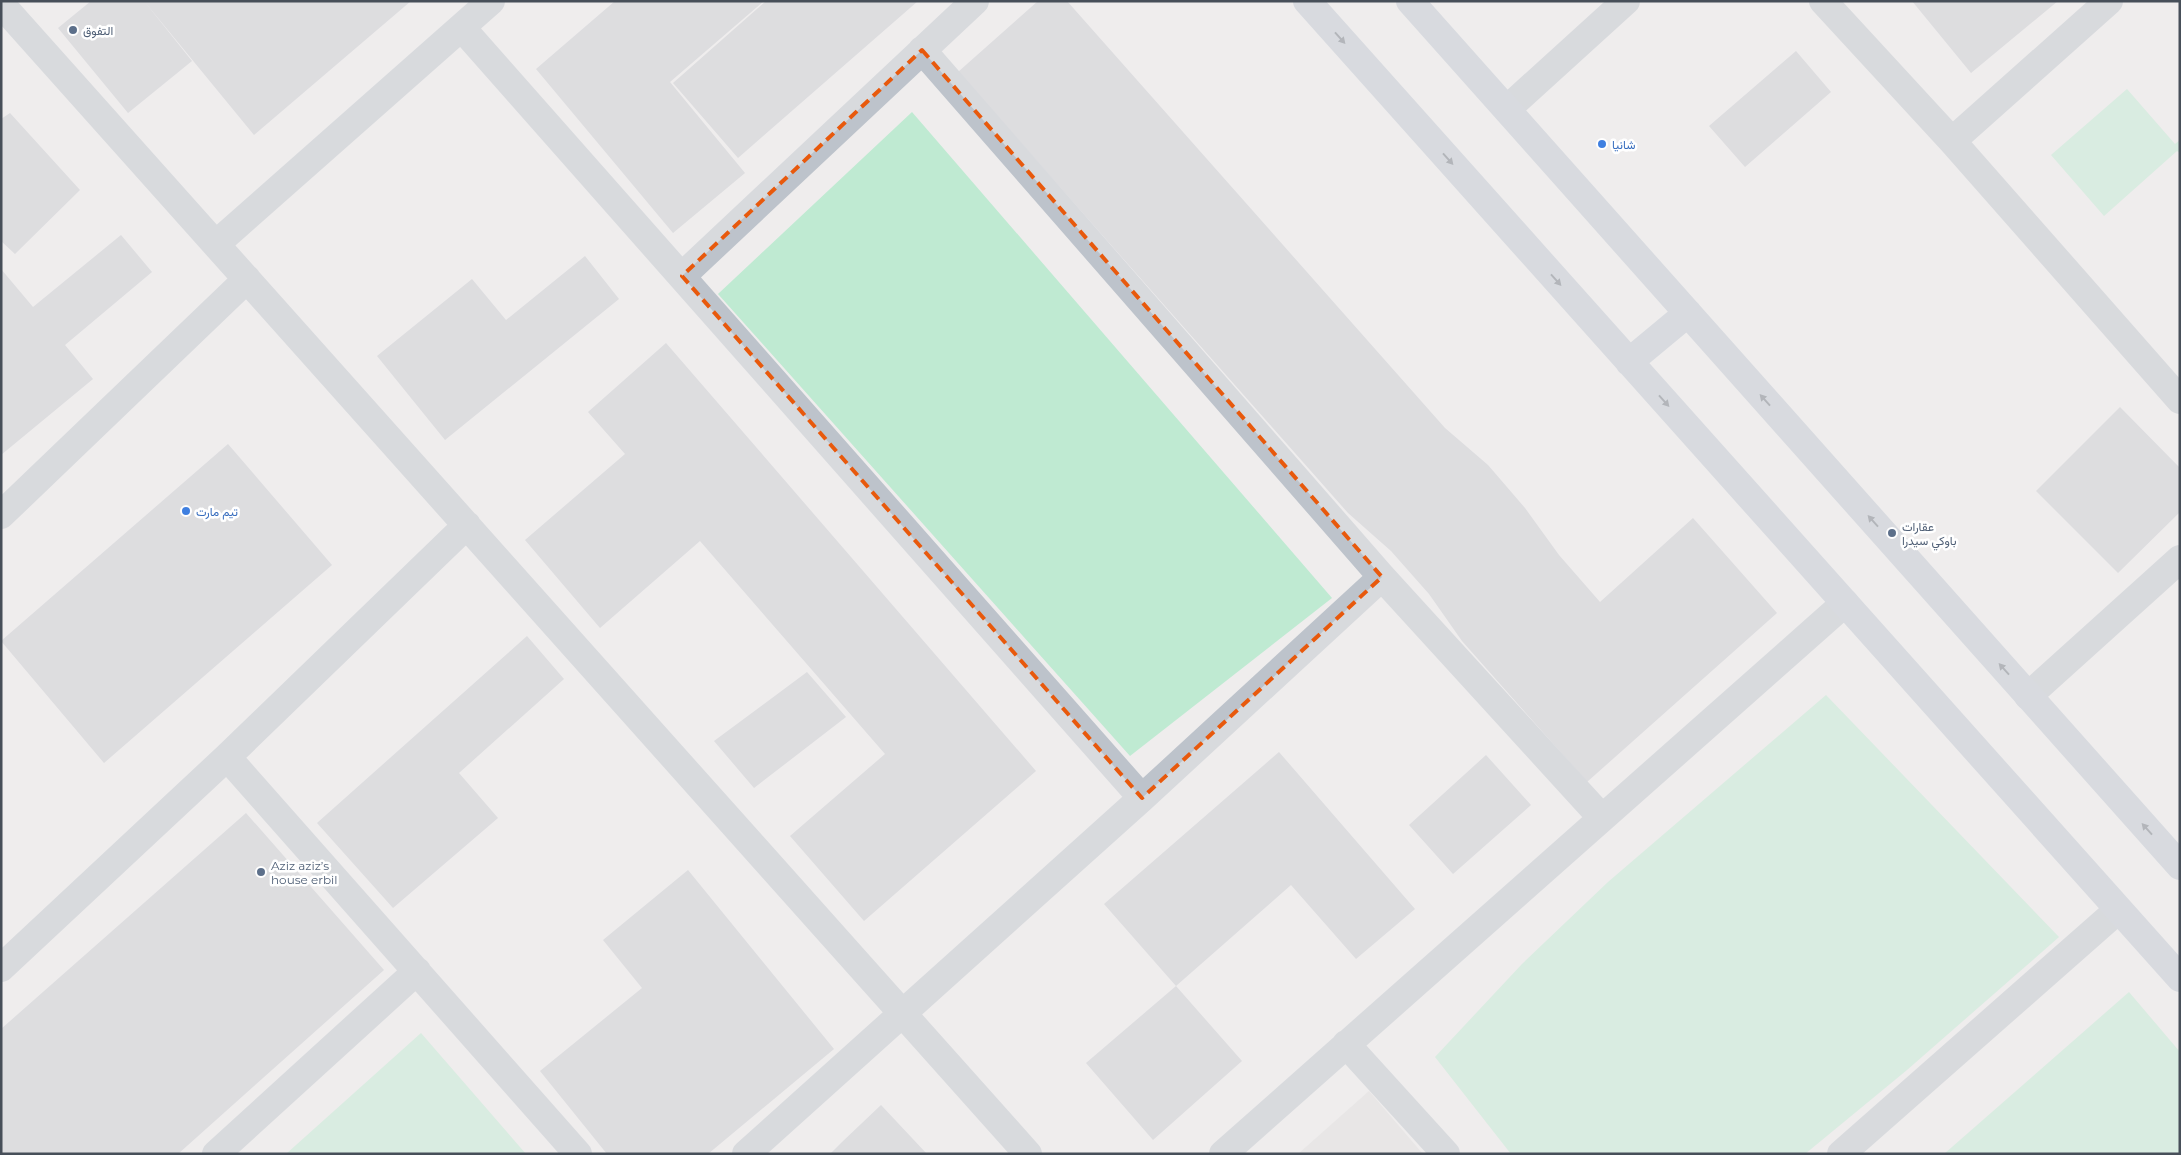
<svg xmlns="http://www.w3.org/2000/svg" width="2181" height="1155" font-family="Montserrat,Vazirmatn,sans-serif">
	<rect width="100%" height="100%" fill="#efeded"/>
	<path fill="#e0dede" d="M1369,1091L1423,1154H1298Z"/>
	<path fill="#bfead2" d="M2127,89L2175,144L2180,140V153L2177,151L2104,216L2051,155Z
		M912,112L1332,598L1130,756L718,294Z
		M1826,695L2059,937L1907,1070L1805,1154H1511L1435,1057L1522,964L1608,882Z
		M2129,992L2180,1052V1154H1944Z
		M421,1033L526,1154H286Z"/>
	<path fill="#c7c9cf" d="M91,1H144L192,61L128,113L58,28Z
		M144,1H411L254,135Z
		M615,1H764L670,82L745,173L673,233L536,69Z
		M766,1H918L738,158L673,83Z
		M1038,1H1067L1445,428L1488,465L1525,508L1559,555L1600,602L1693,518L1777,613L1587,782L1462,641L1429,594L1391,551L1348,513L958,72Z
		M1912,1H2058L1971,73Z
		M1796,51L1831,92L1745,167L1709,126Z
		M10,113L80,190L15,254L1,241V119Z
		M121,235L152,272L65,345L93,379L1,455V269L33,307Z
		M585,256L619,299L445,440L377,356L472,279L506,320Z
		M666,343L1036,771L864,921L790,836L885,754L700,541L600,628L525,540L625,454L588,412Z
		M2120,407L2180,468V512L2118,573L2036,491Z
		M228,444L332,565L104,763L1,641Z
		M527,636L564,679L459,773L498,818L393,908L317,823Z
		M807,672L846,717L754,788L714,741Z
		M1279,752L1415,909L1356,959L1291,885L1176,986L1242,1061L1153,1140L1086,1063L1176,986L1104,904Z
		M1486,755L1531,805L1453,874L1409,825Z
		M246,813L384,970L178,1154H1V1029Z
		M688,870L834,1049L708,1154H607L540,1071L642,988L603,940Z
		M881,1105L927,1154H830L842,1142Z"/>
	<g fill="none" stroke-linecap="round" stroke-linejoin="round">
		<path stroke="#bdc3cb" stroke-width="28" d="M1823,1L1952,141L2180,400
			M1,4L1028,1154
			M462,28L1142,798
			M922,50L1382,577L1602,818
			M1507,109L1626,1
			M1952,141L2109,1
			M216,244L491,1
			M682,276L975,1
			M1,515L247,279
			M2028,696L2180,559
			M227,757L578,1154
			M1,968L227,757L467,525
			M1346,1044L1446,1154
			M216,1154L417,971
			M746,1154L1142,798L1382,577
			M1223,1154L1845,603
			M1841,1154L2118,910"/>
		<path stroke="#bcc4cf" stroke-width="28" d="M1307,1L2180,978
			M1410,1L2180,866
			M1629,362L1688,313"/>
	</g>
	<defs><path id="oneway-solid" d="M-6-.8H1V-3.2L6.5 0L1 3.2V.8H-6Z" transform="scale(1.25)"/></defs>
	<g fill="#6a727c">
		<use href="#oneway-solid" transform="translate(1340 38) rotate(48)"/>
		<use href="#oneway-solid" transform="translate(1448 159) rotate(48)"/>
		<use href="#oneway-solid" transform="translate(1556 280) rotate(48)"/>
		<use href="#oneway-solid" transform="translate(1765 400) rotate(-132)"/>
		<use href="#oneway-solid" transform="translate(1664 401) rotate(48)"/>
		<use href="#oneway-solid" transform="translate(1873 521) rotate(-132)"/>
		<use href="#oneway-solid" transform="translate(2004 669) rotate(-132)"/>
		<use href="#oneway-solid" transform="translate(2147 829) rotate(-132)"/>
	</g>
	<path d="M0 0H2181V1155H0ZM922,50L1382,577L1142,798L682,276Z" fill="#efeded" fill-opacity=".55" fill-rule="evenodd"/>
	<path fill="none" stroke="#e8590c" stroke-width="4" stroke-dasharray="10 6" stroke-linejoin="round" d="M922,50L1382,577L1142,798L682,276Z"/>
	<g fill="#5c6f8a" stroke="#fff" stroke-width="2">
		<circle cx="73" cy="30" r="5"/>
		<circle cx="1892" cy="533" r="5"/>
		<circle cx="261" cy="872" r="5"/>
	</g>
	<g fill="#3f7fe0" stroke="#fff" stroke-width="2">
		<circle cx="1602" cy="144" r="5"/>
		<circle cx="186" cy="511" r="5"/>
	</g>
	<g text-anchor="middle" dominant-baseline="central" stroke-width="5" stroke-linejoin="round" paint-order="stroke">
		<g font-size="12" fill="#4e5e75" stroke="#fff" text-anchor="start">
			<text x="83" y="30">التفوق</text>
			<text x="1902" y="526">عقارات<tspan x="1902" dy="14">باوكي سيدرا</tspan></text>
			<text x="271" y="865">Aziz aziz’s<tspan x="271" dy="14">house erbil</tspan></text>
		</g>
		<g font-size="12" fill="#366cbe" stroke="#fff" text-anchor="start">
			<text x="1612" y="144">شانيا</text>
			<text x="196" y="511">تيم مارت</text>
		</g>
	</g>
	<rect width="2181" height="1155" fill="none" stroke="#474f59" stroke-width="5"/>
</svg>
